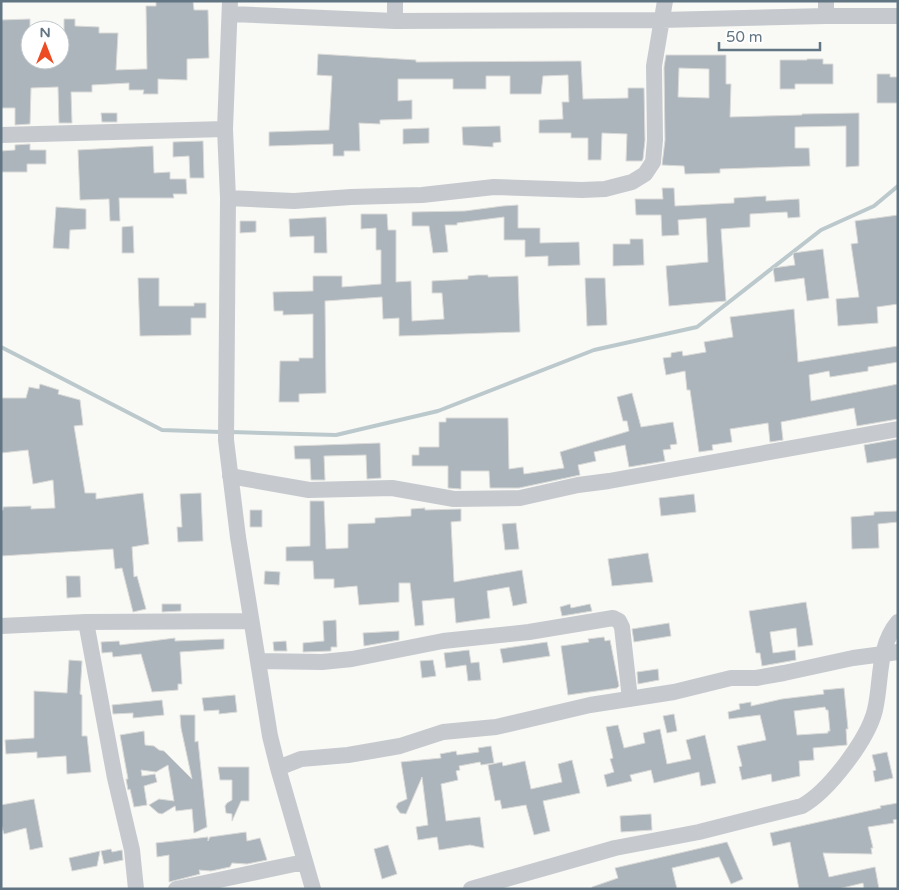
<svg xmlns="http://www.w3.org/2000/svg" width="899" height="890" font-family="'Varela Round',sans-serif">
	<rect width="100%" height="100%" fill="#f9f9f6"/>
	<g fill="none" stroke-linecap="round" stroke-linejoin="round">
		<path stroke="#bcc9cc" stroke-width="4" d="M1,347L162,430L221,432
			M231,432L336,435L438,411L594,350L697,327L821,230L874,206L898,186"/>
	</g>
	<path fill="#acb5bb" stroke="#dadad8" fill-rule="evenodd" d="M156,1H193L194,10H208L209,58L187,59V80L158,79V94H143L144,90H129V83L92,85V92H71L72,123H59L58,87L31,88L30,124L15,125V108H1V20L30,19V60H60V47H64V19H75V26L99,27V33H118L116,70L144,69H147L146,6H156Z
		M318,54L416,60V62L581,61L583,99L628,98V88H644L645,140L643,159L642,161H626L627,134L602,133L601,160H588V138H571V133H539V120L563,119L562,102H569L568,75L543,76L541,94H510V76H486V89H453V79H398V101L412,100V119L380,120V124L359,123L360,151H344V156H333V144L269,146V132L329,130L332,76L317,75Z
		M666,55H726V84H731L730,117L802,115V114L859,113V166L846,167V126L795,127V148H809L810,166L720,169V173L685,174L684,166L662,165L665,140L664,67ZM679,68L709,69V98L678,97Z
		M807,59H823V64H833V84H795V89H780V60H807Z
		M877,74H890V77H898V103H877Z
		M101,113H117V122H102Z
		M500,126L501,142L493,143V147L463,145L462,127Z
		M429,128V143L403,144V129Z
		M203,141L204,178H190L189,156L173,157V142Z
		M30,144V150H46V164H27V172H1V151L15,150V145Z
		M153,146L154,173L170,172V179H186L187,194H173L174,198H119L120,221H110L109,199L80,200L78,150Z
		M662,188H674L675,206L734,203V198L766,196V201L799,199L800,217L788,218L787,212L750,214V227L721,229L726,301L669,306L666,266L708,262L706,218L678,220L679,235L662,236L661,215H636L635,199H663Z
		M518,205V228H540V243L579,242L580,265L548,266V256L525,257V240H504V217L457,223V225H445L448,252L433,253L429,226H412V212L465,211L503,206Z
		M56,207L86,209V229L70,230L69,249L53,248Z
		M361,214H387L388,230H396V282L411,281L412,321L444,319L442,293H432V281L468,279V276L477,275H488V277L518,276L520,332L399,336V318L383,319L382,297L325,301L326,393L299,394V402H279L280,361H299V358H313V314L283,315V311H274L273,292L313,291V276H342V287L381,284V250H376V228L361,229Z
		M898,215V304L877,307L878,323L838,326L836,299L859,297L851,244L858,243L855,221Z
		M326,217L327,253H314V236L290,237L289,219Z
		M240,221H256V232L240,233Z
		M133,226L134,253H122V227Z
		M630,239H643L644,265L613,266V244H630Z
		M823,249L829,298L807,301L804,278L775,282L773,268L795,265L793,253Z
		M138,278H159V306H194V303H206V318H191V335L140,336Z
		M585,278H605L607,325L587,326Z
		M794,309L798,362L898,346V362L868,367V371L830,377L829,371L809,375L811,401L898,384V419L857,426L854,408L781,422L783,440L770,442L768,423L730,429L732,442L712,445L713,450L699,452L690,390H687L685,371L666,375L663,358L671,357V353L682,351L683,356L706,352L704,342L733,337L730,317Z
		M40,384L59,390L58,394L80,400L83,425L74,426L85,493H96V499L143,493L149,544L132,547L134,577L137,576L146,609L133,612L122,568L115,569L113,549L1,556V510H3V507L31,506V509L55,508L53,480L33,484L28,450L1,453V398H26L29,387L39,389Z
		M632,393L641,427L673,422L677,444L670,445L671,449L663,450L665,461L629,467L625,445L594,452L596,461L578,465L580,475L519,488H490L489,471H461V489L448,488V466H412V455H419V447H439V422H446V418H508L509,469L523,467L524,474L564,468L560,452L629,431L627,421H623L617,397Z
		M898,439V458L867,463L864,445Z
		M380,443L381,478L367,479L366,455L324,456L325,480H311L310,459H295L294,446Z
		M201,493L203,541L178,542L177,527H182L180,494Z
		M694,494L696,512L661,516L659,498Z
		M310,501H324L326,549L348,548V524L375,523V518L411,516V509L425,508V510L461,509V521L451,522L454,582L522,570L527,603L513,606L509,587L487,591L490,618L456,623L454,598L422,601L424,625L415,626L410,583H399V602L359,605L357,586L334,588V579H314L313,561H286V547L310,546Z
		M250,510H262V527H250Z
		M898,511V522L878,524L879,548L852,549L851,517L874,515V512Z
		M516,523L519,549L505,550L502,524Z
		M648,553L653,582L612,586L608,559Z
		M265,571L280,572L279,585L264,584Z
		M66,576H80L81,597L67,598Z
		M806,602L813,645L798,647L796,628L770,632L773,653L795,650L796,660L762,666L760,653H756L749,611Z
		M162,604H181V611L162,612Z
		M570,604L571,608L590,604L592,611L562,616L560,607Z
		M336,620L337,647H331V651L303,652V643L324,641L323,621Z
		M669,623L671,636L634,642L632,629Z
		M399,631V640L364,646L363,633Z
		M604,637L605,641L610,640L619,686L617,688L568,695L561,646L589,642L588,639Z
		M175,638V641L224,639V649L180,652L182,684H178V690L152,692L141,654L113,657L112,652L102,653L101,642L119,641L120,645Z
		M286,641L287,651H274L273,642Z
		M547,642L550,656L503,663L500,649Z
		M469,650L471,663L479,662L481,680L468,681L466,665L446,668L444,653Z
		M69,660L82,661L80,694L82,695V736H87L91,772L67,774L66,756L37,758V752L6,754L5,740L34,738V691L67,693Z
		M433,660L436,676L422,678L420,661Z
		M658,669L659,680L638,684L637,672Z
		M844,688L848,729H846L847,745L813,748L814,760L799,761L800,776L772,782L771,774L742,780L739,767L742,766L737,746L766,740L760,715L729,719L728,712L740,709L739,704L751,702V706L782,699L824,694L823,690ZM825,707L826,710H828L830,731H828V733L797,735L794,711Z
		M235,695L237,712L219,714V710L204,711L202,698Z
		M162,700L164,715L133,718V713L113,714L112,705Z
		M674,714L677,731L667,733L663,716Z
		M180,715H195V742L198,741L207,827L194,833L192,809L176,811L175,806L162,814L158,813L149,805L159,799L174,801L168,765L156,772L141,770L142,776L155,774L157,782L144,786L147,805L134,807L130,789L128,790L126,779H128L120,735L144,731L145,745L154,746L159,750L164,751L192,779L181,728Z
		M618,725L624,748L645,743L643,733L660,729L667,764L691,759L686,740L705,735L716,783L701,786L699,772L654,783L651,770L630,775L632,781L607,787L604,775L614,772L610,759L613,758L606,727Z
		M491,746L494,763L481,765L480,762L459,766L460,770L456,771L458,780L441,784L446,821L480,817L484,848L470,845L439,850L437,837L418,840L416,827L428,825L422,777L406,814L400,813L396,807L398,803L407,799L401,762L441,758L440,754L456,751L457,755L479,752L478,748Z
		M887,752L893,778L875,782L873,771L876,770L872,755Z
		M572,760L580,793L543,801L550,831L534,835L526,805L502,809L500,800L495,801L488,765L502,762L503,766L525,761L531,789L562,782L558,764Z
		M218,767H249V801H241L232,821V814L226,813L225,806L227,803L232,800V780H220Z
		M34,799L43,847L30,850L26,828L4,834L1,824V805Z
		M898,803V819L893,820L894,823L868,827L873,848H871L872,854L823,853L829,877L875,867L879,889H864L863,883L838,889H799L790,842L773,846L770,833L881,808L880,806Z
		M651,814L652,830L621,832L620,816Z
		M246,832L247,841L260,838L267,860L247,864L232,863L230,867L211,871L199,870L200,874L169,882V855L157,857L156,843L208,837V841L210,837Z
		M727,842L743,879L731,884L719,857L672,868L677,889H592V887L618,878L615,868Z
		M388,845L397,874L382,879L374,849Z
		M111,849L112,852L122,850L123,860L104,864L101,851Z
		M100,851L97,866L72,871L69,858Z"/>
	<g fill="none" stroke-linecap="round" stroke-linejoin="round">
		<path stroke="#c6cace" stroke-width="16" d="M230,1L225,129L228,198L226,440L238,537L270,736L278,768L313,889
			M231,14L395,21L661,20L826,16V1
			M826,16H898
			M395,21V1
			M1,135L225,129
			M228,198L294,201L351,197L422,195L494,187L582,190L605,189L632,182L645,174L653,162L655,140L654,66L665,1
			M230,476L309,490L392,488L454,499L520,498L578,485L609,481L898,429
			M86,622L115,778L132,850L136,889
			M1,626L86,622L251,621
			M259,661L322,662L352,659L443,641L529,632L613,618L619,621L622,627L630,699
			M278,768L301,759L348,755L400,746L443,732L496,727L590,705L674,692L731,678H756L784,673L853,658L898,652
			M176,889L304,862
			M471,889L615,848L699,832L802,806C829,791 868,739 875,710C882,680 877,647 898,622"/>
	</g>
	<rect width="899" height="890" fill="none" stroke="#627583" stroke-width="5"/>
	<g transform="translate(45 45)"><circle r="24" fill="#ffffff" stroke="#c0c8cd"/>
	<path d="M0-4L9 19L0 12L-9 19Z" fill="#ed4b22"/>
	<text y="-8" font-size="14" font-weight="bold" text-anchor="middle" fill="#627583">N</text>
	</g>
	<path d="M719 42v8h101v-8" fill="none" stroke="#627583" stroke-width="2.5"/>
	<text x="726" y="42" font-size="15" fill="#627583" stroke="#ffffff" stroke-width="4" paint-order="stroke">50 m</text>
</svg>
